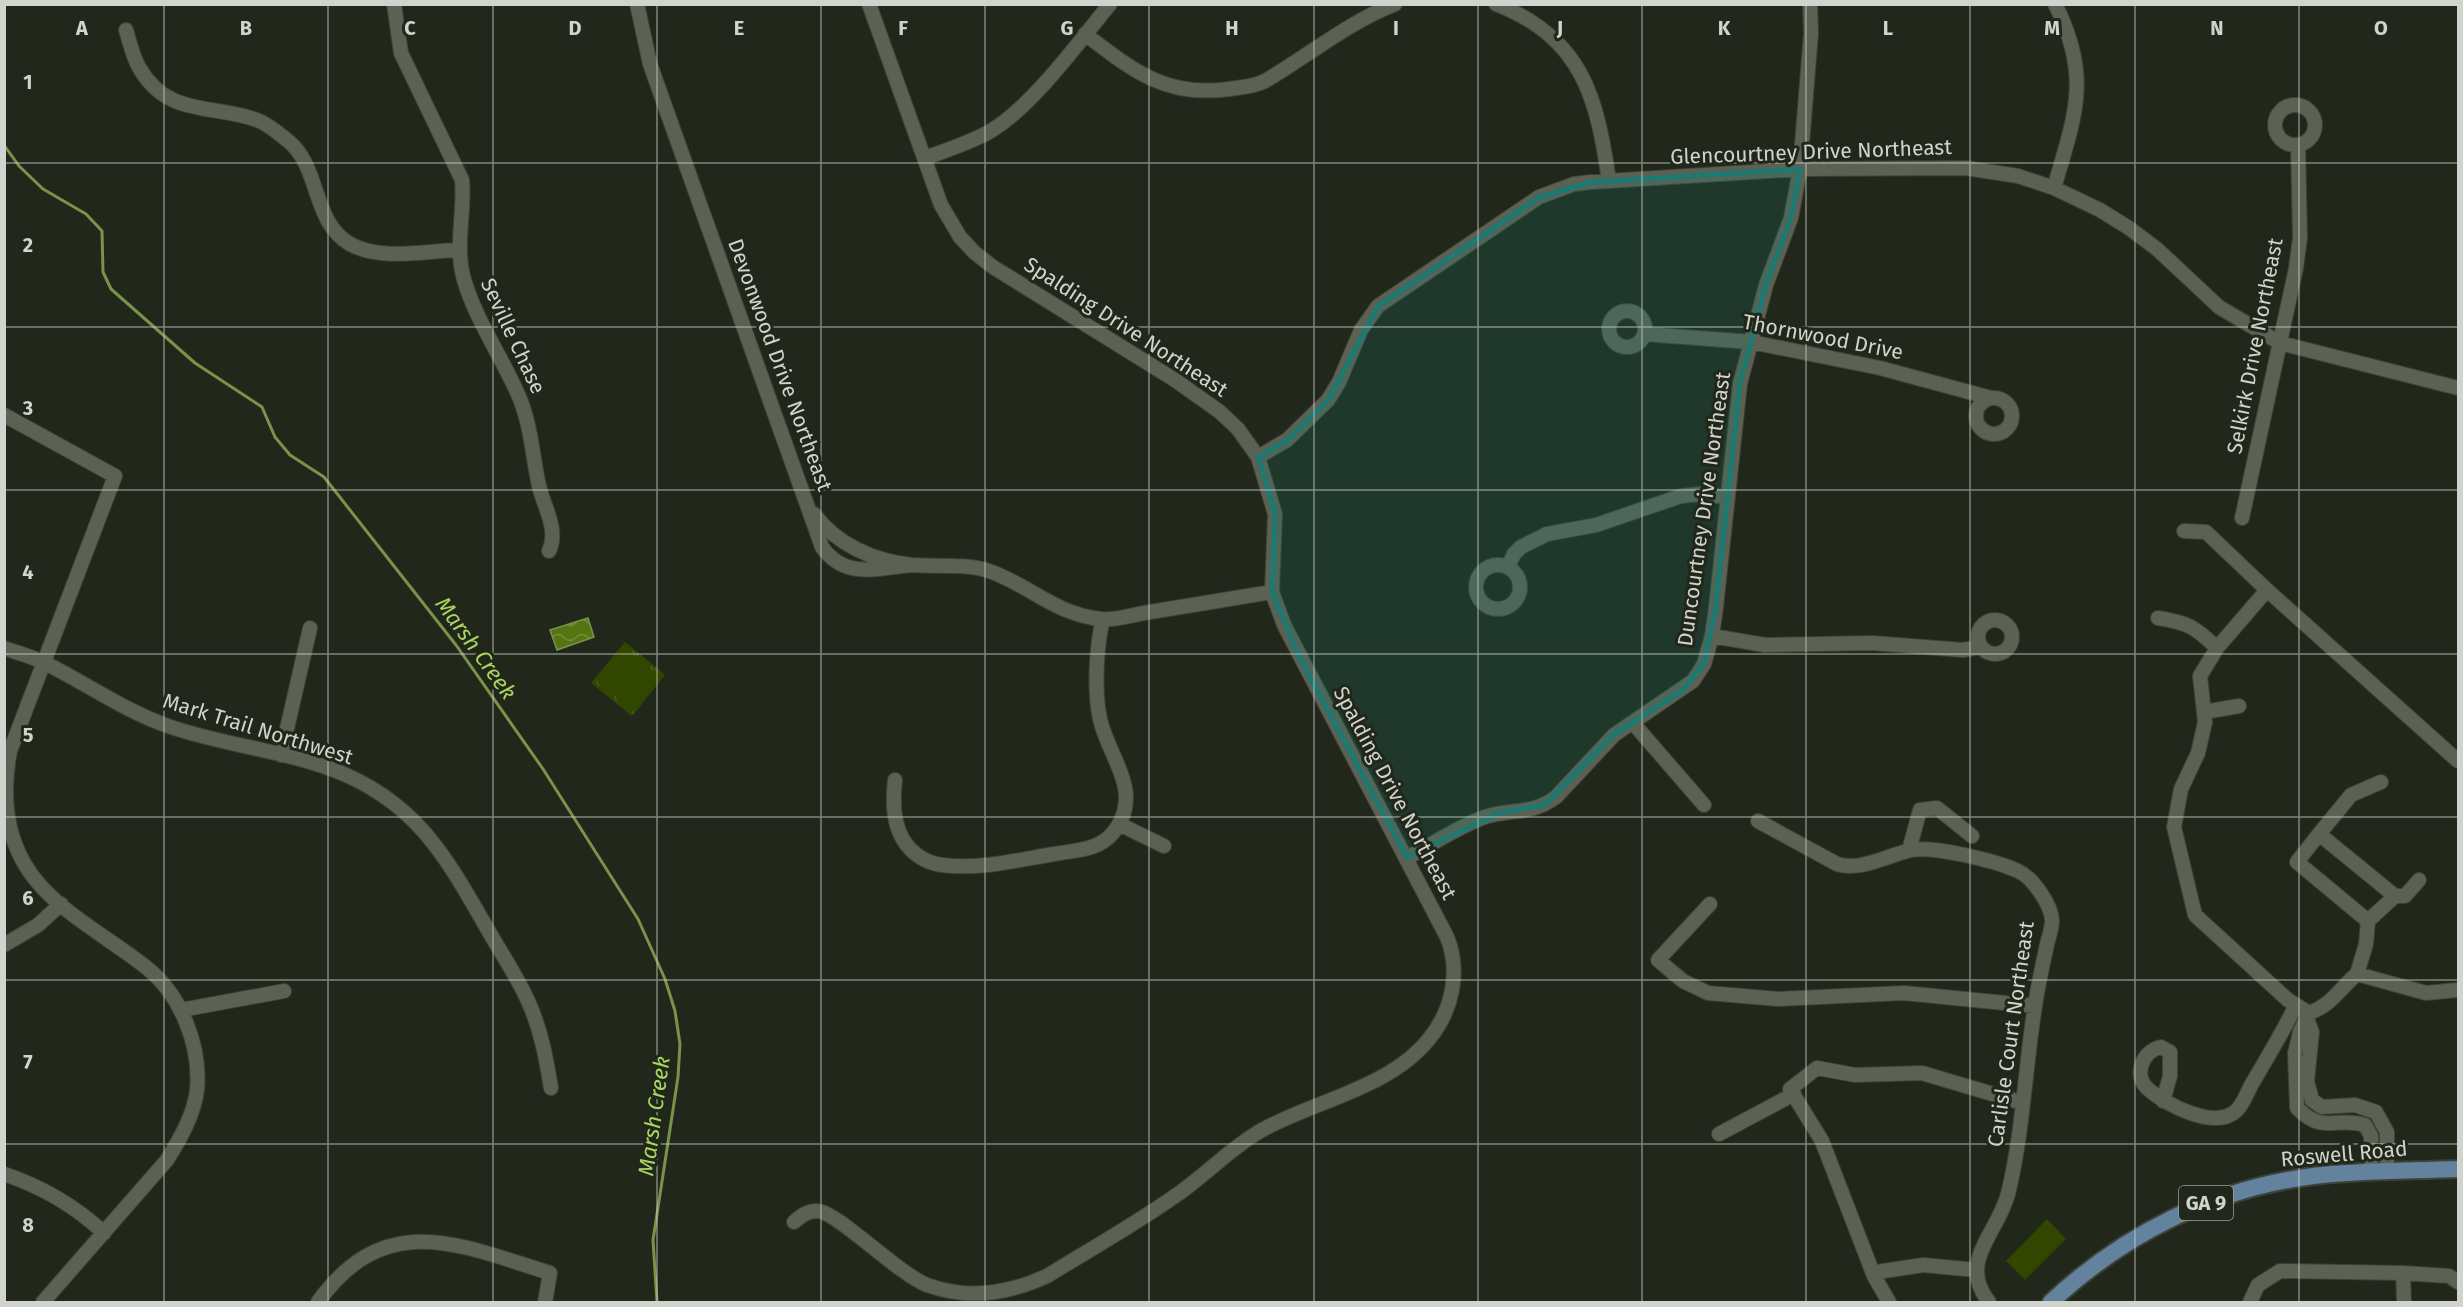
<svg xmlns="http://www.w3.org/2000/svg" width="2463" height="1307" font-family="'Fira Sans',sans-serif">
	<defs>
		<pattern id="grass-tufts" width="24" height="20" patternUnits="userSpaceOnUse" patternTransform="scale(1.5)"><rect width="24" height="20" fill="#314700"/><path d="M3 7l-1-3M5 7V3M7 7l1-3M15 17l-1-3M17 17v-4M19 17l1-3" fill="none" stroke="#4e6124"/></pattern>
		<pattern id="water-waves" width="16" height="10" patternUnits="userSpaceOnUse" patternTransform="scale(1.5)"><rect width="16" height="10" fill="#557511"/><path d="M0 5q4-4 8 0t8 0" fill="none" stroke="#748e3e"/></pattern>
	</defs>
	<rect width="100%" height="100%" fill="#21271a"/>
	<path fill="url(#grass-tufts)" d="M625,642L665,675L632,716L591,683Z"/>
	<path fill="#314700" d="M623,653L637,665L612,695L598,683Z
		M641,669L656,681L631,711L616,699Z
		M2047,1219L2066,1239L2025,1280L2006,1261Z"/>
	<path fill="url(#water-waves)" stroke="#7a9249" stroke-width="1.5" d="M588,618L594,637L557,650L550,630Z"/>
	<g fill="none" stroke-linecap="round" stroke-linejoin="round">
		<path stroke="#7a9249" stroke-width="3" d="M4,145L19,166L43,189L86,214L102,231L103,272L111,289L195,363L262,407L275,437L290,455L324,477L456,645L543,769L638,919L665,979L675,1011L680,1044L678,1077L653,1240L657,1302"/>
		<g stroke="#3e4339" stroke-width="16">
			<path id="minor" d="M394,4L401,53L462,180C465,213 455,244 463,276C474,317 500,354 517,392C531,422 532,454 539,486C544,507 559,530 549,551
				M637,4L650,64L822,547C845,580 878,568 912,565
				M1496,4C1583,38 1597,98 1609,181
				M126,30C130,43 133,58 140,69C168,117 213,104 257,120C268,124 278,133 287,140C321,166 311,221 350,244C380,261 425,251 458,250
				M1085,34C1132,70 1166,98 1229,89C1241,87 1254,87 1265,81C1308,56 1347,23 1395,4
				M2275 125a20 20 0 1 1 40 0a20 20 0 1 1-40 0Z
				M925,158C947,150 969,143 989,132C1031,108 1078,43 1110,4
				M2054,188C2075,115 2092,77 2055,4
				M1609 329a18 18 0 1 1 36 0a18 18 0 1 1-36 0Z
				M1644,334L1751,342L1880,368L1991,398
				M1976 416a18 18 0 1 1 36 0a18 18 0 1 1-36 0Z
				M4,415L115,476L10,751C1,798 6,846 39,884C68,917 112,940 147,968C181,995 201,1046 197,1090C194,1115 180,1139 167,1160L43,1302
				M1258,457L1287,440L1328,400L1339,382L1361,330L1378,306L1539,197L1574,184L1591,182L1800,169L1966,168L2018,176L2054,188L2100,210L2129,228L2157,249L2219,307L2280,343L2458,388
				M814,514C837,545 874,561 912,565C937,567 964,563 989,571C1030,585 1054,614 1101,619C1116,621 1135,614 1150,612C1191,605 1231,599 1272,592
				M2242,518L2296,268L2300,238L2298,145
				M2184,531L2206,532L2267,590L2458,761
				M1476 587a22 22 0 1 1 44 0a22 22 0 1 1-44 0Z
				M1508,567L1514,554L1521,547L1547,534L1596,525L1681,496L1701,494L1726,497
				M2267,590L2217,648L2200,676L2205,722L2198,753L2181,789L2174,827L2195,915L2288,1000L2309,1013
				M2158,618C2189,623 2195,627 2217,648
				M1978 637a17 17 0 1 1 34 0a17 17 0 1 1-34 0Z
				M1712,636L1765,645L1872,643L1963,650L1980,647
				M4,648C18,653 34,657 47,664C87,684 125,711 168,726C222,745 281,750 334,770C417,802 446,857 488,930C501,953 517,976 528,1001C541,1029 546,1058 551,1088
				M2204,712L2239,706
				M1633,723L1704,805
				M281,755L310,628
				M895,780C892,807 893,837 917,855C924,860 933,864 942,865C978,870 1018,860 1054,854C1069,851 1086,851 1099,844C1107,840 1113,834 1118,826C1141,788 1108,756 1100,719C1094,692 1096,646 1103,620
				M2381,782L2351,795L2319,834L2395,896
				M1758,821L1837,864C1860,871 1885,857 1907,851C1929,844 1996,861 2018,871C2032,877 2052,905 2052,921C2052,928 2049,937 2047,944C2043,964 2038,985 2035,1006C2025,1068 2023,1133 2008,1194C1998,1233 1957,1262 1989,1302
				M1119,824L1164,846
				M2319,834L2297,862L2368,921
				M1909,850L1920,810L1937,808L1972,836
				M1407,858C1431,845 1456,828 1482,818C1509,808 1531,816 1556,797L1614,735L1693,681L1704,664L1712,636L1716,607L1740,384L1766,285L1791,218L1800,169L1811,33L1810,4
				M1710,904L1658,960L1683,981L1708,993L1778,999L1904,993L2035,1006
				M4,945L38,925L61,904
				M2357,974L2366,944L2368,921L2395,896H2405L2419,880
				M181,1010L284,991
				M2309,1013L2300,1032L2295,1053L2297,1108C2324,1135 2335,1116 2365,1125L2371,1136V1172
				M2309,1013C2332,1005 2339,989 2357,974L2426,993L2458,990
				M2307,1019L2312,1032L2307,1081L2312,1100L2322,1107L2355,1105L2376,1112L2387,1132V1172
				M2163,1101L2170,1076V1052L2161,1047C2142,1051 2133,1076 2148,1089C2166,1105 2216,1131 2237,1110C2244,1103 2248,1090 2253,1082C2268,1056 2283,1032 2296,1005
				M1719,1134L1794,1094
				M4,1174C43,1187 74,1205 104,1233
				M794,1222C801,1216 808,1210 818,1211C837,1212 897,1273 927,1285C968,1300 1008,1294 1047,1276C1089,1250 1134,1225 1175,1196C1205,1176 1230,1148 1262,1130C1314,1101 1390,1088 1429,1039C1452,1011 1461,972 1447,937L1284,625L1272,592L1275,514L1258,457L1238,429L1220,412L1175,380L993,267L975,253L960,237L941,205L869,4
				M2403,1273L2404,1302
				M1874,1276L1877,1272L1923,1265L1977,1270
				M318,1302C386,1208 459,1245 550,1273L545,1302
				M1889,1302L1874,1276L1822,1141L1790,1089L1817,1068L1855,1075L1922,1073L2023,1103
				M2250,1302L2258,1285L2280,1271L2403,1273L2449,1276L2458,1282"/>
		</g>
		<g stroke="#3e4339" stroke-width="20">
			<path id="major" d="M2051,1302C2124,1234 2213,1189 2313,1176C2361,1170 2410,1171 2458,1169"/>
		</g>
		<use href="#minor" stroke="#5b6253" stroke-width="14"/>
		<use href="#major" stroke="#63829d" stroke-width="16"/>
	</g>
	<path fill="#197b73" fill-opacity="0.2" stroke="#197b73" stroke-width="4.5" stroke-linejoin="round" d="M1800,169L1791,218L1766,285L1740,384L1716,607L1704,664L1682,691L1614,735L1545,805L1497,814L1407,858L1299,657L1272,592L1275,514L1258,457L1287,440L1328,400L1378,306L1539,197L1591,182Z"/>
	<path fill="none" stroke="#d0d4cc" stroke-width="1.5" stroke-opacity="0.55" d="M164,4V1302M328,4V1302M493,4V1302M657,4V1302M821,4V1302M985,4V1302M1149,4V1302M1314,4V1302M1478,4V1302M1642,4V1302M1806,4V1302M1970,4V1302M2135,4V1302M2299,4V1302M4,163H2458M4,327H2458M4,490H2458M4,654H2458M4,817H2458M4,980H2458M4,1144H2458"/>
	<g text-anchor="middle" dominant-baseline="central" stroke-width="6" stroke-linejoin="round" paint-order="stroke">
		<rect fill="#21271a" stroke="#9ca097" stroke-width="1.5" x="2179" y="1186" width="54" height="34" rx="4.5"/>
		<g font-size="20" font-weight="bold" fill="#d0d4cc">
			<text x="2206" y="1203">GA 9</text>
		</g>
		<g font-size="21" fill="#d0d4cc" stroke="#21271a">
			<text transform="translate(1811 152) rotate(-2)">Glencourtney Drive Northeast</text>
			<text transform="translate(1126 327) rotate(33)">Spalding Drive Northeast</text>
			<text transform="translate(513 336) rotate(65)">Seville Chase</text>
			<text transform="translate(1823 337) rotate(11)">Thornwood Drive</text>
			<text transform="translate(2255 346) rotate(-79)">Selkirk Drive Northeast</text>
			<text transform="translate(780 365) rotate(70)">Devonwood Drive Northeast</text>
			<text transform="translate(1704 509) rotate(-82)">Duncourtney Drive Northeast</text>
			<text transform="translate(258 729) rotate(17)">Mark Trail Northwest</text>
			<text transform="translate(1395 793) rotate(62)">Spalding Drive Northeast</text>
			<text transform="translate(2011 1034) rotate(-82)">Carlisle Court Northeast</text>
			<text transform="translate(2344 1154) rotate(-5)">Roswell Road</text>
		</g>
		<g font-size="22" font-style="italic" fill="#a9d65f" stroke="#21271a">
			<text transform="translate(476 648) rotate(54)">Marsh Creek</text>
			<text transform="translate(654 1116) rotate(-82)">Marsh Creek</text>
		</g>
	</g>
	<g font-size="20" text-anchor="middle" font-weight="bold" fill="#d0d4cc" stroke="#21271a" stroke-width="6" stroke-linejoin="round" paint-order="stroke">
		<text x="82" y="35">A</text>
		<text x="246" y="35">B</text>
		<text x="410" y="35">C</text>
		<text x="575" y="35">D</text>
		<text x="739" y="35">E</text>
		<text x="903" y="35">F</text>
		<text x="1067" y="35">G</text>
		<text x="1232" y="35">H</text>
		<text x="1396" y="35">I</text>
		<text x="1560" y="35">J</text>
		<text x="1724" y="35">K</text>
		<text x="1888" y="35">L</text>
		<text x="2052" y="35">M</text>
		<text x="2217" y="35">N</text>
		<text x="2381" y="35">O</text>
		<text x="28" y="89">1</text>
		<text x="28" y="252">2</text>
		<text x="28" y="415">3</text>
		<text x="28" y="579">4</text>
		<text x="28" y="742">5</text>
		<text x="28" y="905">6</text>
		<text x="28" y="1069">7</text>
		<text x="28" y="1232">8</text>
	</g>
	<rect width="2463" height="1307" fill="none" stroke="#d0d4cc" stroke-width="12"/>
</svg>
